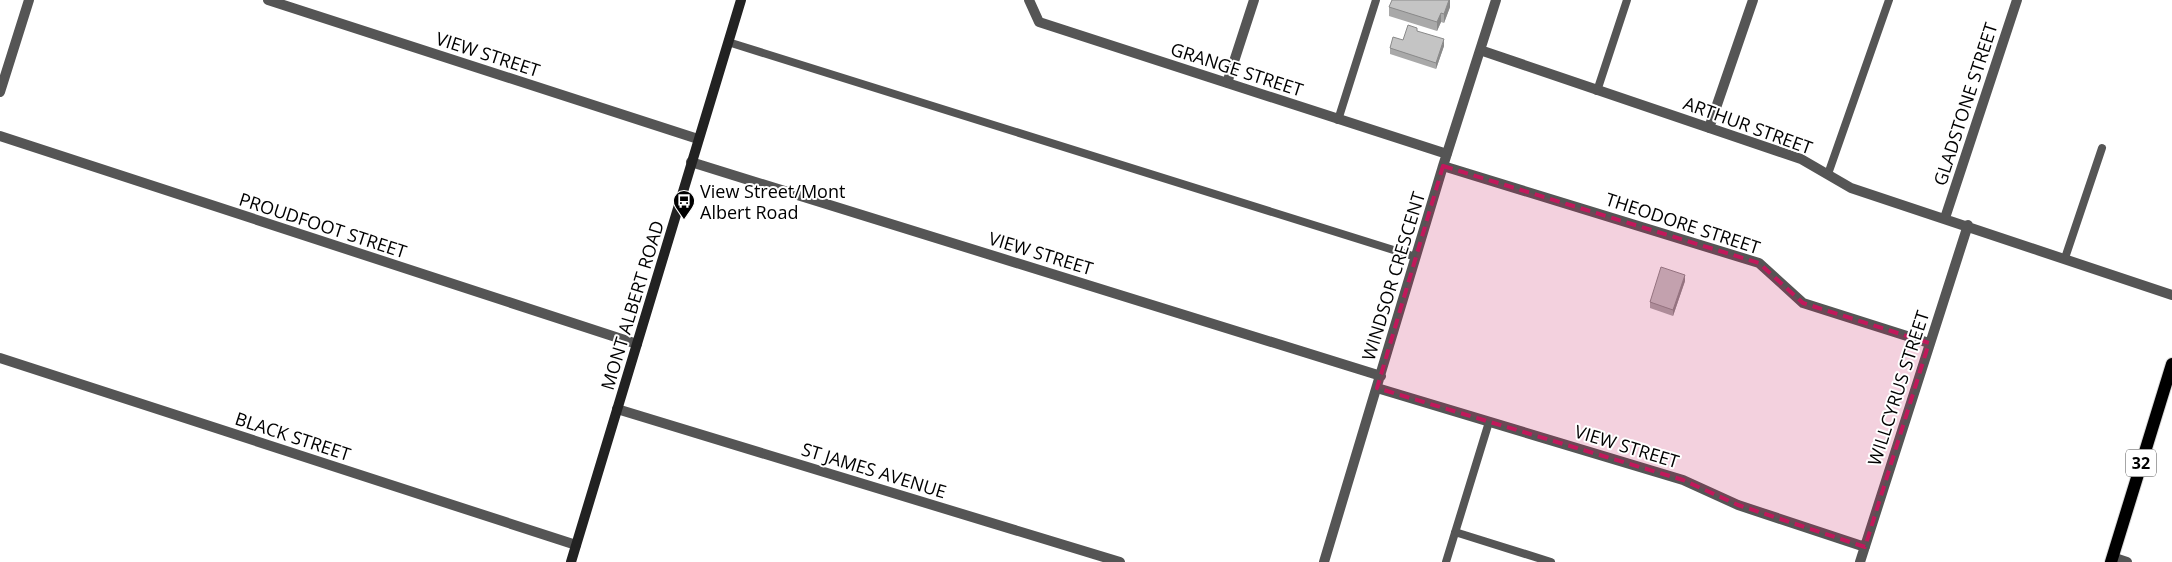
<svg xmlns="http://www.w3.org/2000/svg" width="2172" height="562" font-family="'Open Sans',sans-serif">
	<rect width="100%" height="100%" fill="#fff"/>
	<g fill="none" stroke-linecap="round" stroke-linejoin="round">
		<g stroke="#dbdbdb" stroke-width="14">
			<path id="primary" d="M2111,562L2172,364"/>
		</g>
		<path stroke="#555" stroke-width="8" d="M728,42L1416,257
			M1597,91L1627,0
			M1338,120L1376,0
			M1828,174L1889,0
			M2065,258L2102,148
			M1455,532L1551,562
			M1446,562L1489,422"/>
		<path stroke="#555" stroke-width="10" d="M268,0L698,139
			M1029,0L1039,22L1447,154
			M1480,50L1801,159L1851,188L2172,295
			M1227,83L1254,0
			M0,92L29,0
			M1709,128L1753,0
			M0,136L637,344
			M691,162L1381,376
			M1443,166L1759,263L1803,303L1929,343
			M1945,218L2017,0
			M0,358L576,545
			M1377,388L1683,480L1738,505L1865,547
			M617,409L1120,562
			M2112,557L2127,562
			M1324,562L1443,166L1496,0
			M1860,562L1968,225"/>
		<path stroke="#222" stroke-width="10" d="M571,562L741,0"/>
		<use href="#primary" stroke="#000" stroke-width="12"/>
	</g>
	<path fill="#a9a9a9" d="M1450,0V7L1444,23L1441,22L1437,31L1389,16V7Z
		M1417,31L1444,46L1436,69L1390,54V48Z
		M1685,281L1673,316L1650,308V302Z"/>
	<path fill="#898989" d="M1449,0H1450V7L1444,23V14Z
		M1441,13V22L1437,31V22Z
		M1444,39V46L1436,69V63Z
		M1685,275V281L1673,316V310Z"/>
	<path fill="#c4c4c4" stroke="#898989" d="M1392,0H1449L1444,14L1441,13L1437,22L1389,7Z
		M1408,25L1417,28V31L1444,39L1436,63L1390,48L1393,37L1403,40Z
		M1661,267L1685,275L1673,310L1650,302Z"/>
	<path fill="#c2185b" fill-opacity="0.2" stroke="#c2185b" stroke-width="4" stroke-dasharray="10 6" stroke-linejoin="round" d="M1443,166L1759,263L1803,303L1929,343L1865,547L1738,505L1683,480L1377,388Z"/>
	<defs>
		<g id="bus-pin" transform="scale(1.125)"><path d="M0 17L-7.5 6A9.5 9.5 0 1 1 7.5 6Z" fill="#000" stroke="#fff"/><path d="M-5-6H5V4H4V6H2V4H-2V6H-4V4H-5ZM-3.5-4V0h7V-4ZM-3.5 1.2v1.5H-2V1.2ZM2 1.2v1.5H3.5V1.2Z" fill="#fff"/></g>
	</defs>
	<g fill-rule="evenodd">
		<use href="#bus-pin" x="684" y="201"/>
	</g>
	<g text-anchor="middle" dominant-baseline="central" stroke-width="4" stroke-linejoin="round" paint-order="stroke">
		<rect fill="#fff" stroke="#4c4c4c" stroke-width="1" x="2126" y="449.5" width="30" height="27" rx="4"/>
		<g font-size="16" font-weight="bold" fill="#000">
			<text x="2141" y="463">32</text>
		</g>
		<g font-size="18" fill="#000" stroke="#fff">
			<text transform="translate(488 54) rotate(18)">VIEW STREET</text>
			<text transform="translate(1237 69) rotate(18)">GRANGE STREET</text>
			<text transform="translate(1965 104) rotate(-72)">GLADSTONE STREET</text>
			<text transform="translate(1748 125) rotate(20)">ARTHUR STREET</text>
			<text transform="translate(1683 223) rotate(18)">THEODORE STREET</text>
			<text transform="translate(323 225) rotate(18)">PROUDFOOT STREET</text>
			<text transform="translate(1041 253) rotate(17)">VIEW STREET</text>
			<text transform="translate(1393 276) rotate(-73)">WINDSOR CRESCENT</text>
			<text transform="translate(632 305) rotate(-73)">MONT ALBERT ROAD</text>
			<text transform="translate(1898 388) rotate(-72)">WILLCYRUS STREET</text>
			<text transform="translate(293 436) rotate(18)">BLACK STREET</text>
			<text transform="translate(1627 446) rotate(17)">VIEW STREET</text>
			<text transform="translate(874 470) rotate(17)">ST JAMES AVENUE</text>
		</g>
		<g font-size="18" fill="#000" stroke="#fff" text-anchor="start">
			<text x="700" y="191">View Street/Mont<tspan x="700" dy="21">Albert Road</tspan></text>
		</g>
	</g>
</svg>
